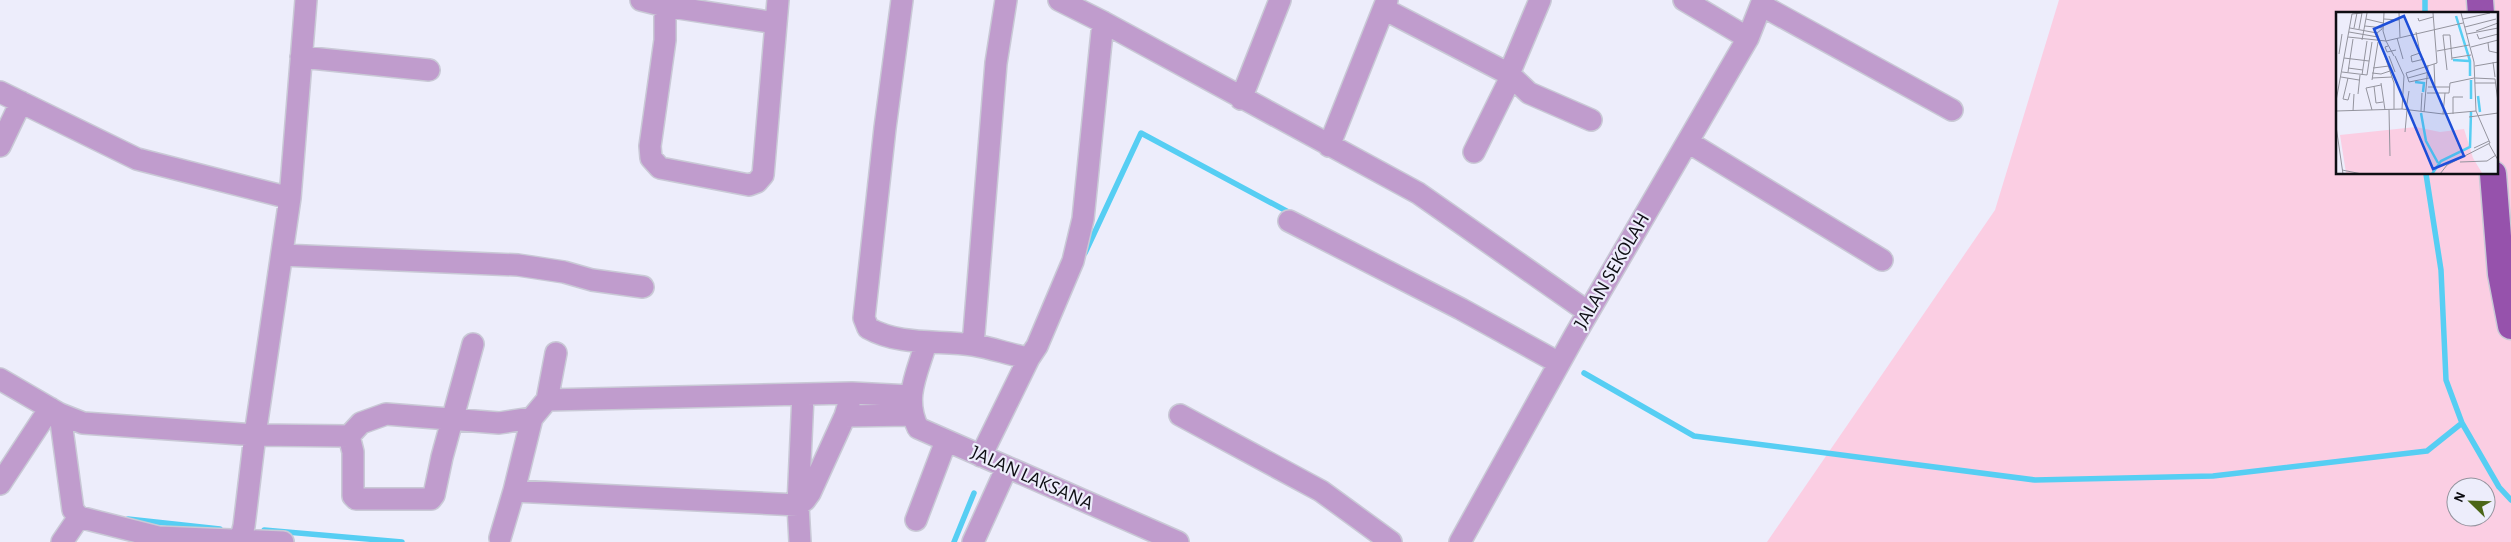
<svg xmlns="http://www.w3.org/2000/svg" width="2511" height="542" font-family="'Alegreya Sans',sans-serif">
	<rect width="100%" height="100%" fill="#ededfb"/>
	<path fill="#fbcee3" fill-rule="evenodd" d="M2059,0H2511V542H1767L1995,210ZM2337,14H2497V174H2337ZM2456,487H2486V517H2456Z"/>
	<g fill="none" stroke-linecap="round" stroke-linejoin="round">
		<path stroke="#56cef3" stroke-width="5.5" d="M2425,0V14
			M2426,174L2441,270L2446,380L2462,423L2499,487L2511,500
			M1085,253L1141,133L1292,214
			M1584,373L1694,436L2035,480L2213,476L2427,451L2462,423
			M128,519L220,529
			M264,530L402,542
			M954,542L974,493"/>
		<g stroke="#c9c9d6" stroke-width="24">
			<path id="minor" d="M641,0L665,6V40L650,146L651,158L660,168L749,185L757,182L763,175L778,0
				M902,0L885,128L864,318L868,328C900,346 938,340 973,345C992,348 1011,355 1029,358L1037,346L1073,261L1083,219L1103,22
				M1059,0L1103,22L1418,193L1588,312
				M1540,0L1509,74L1529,93L1591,120
				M1684,0L1748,38
				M1761,5L1952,110
				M665,6L776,23
				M1384,9L1509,74
				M301,57L429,70
				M0,92L137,159L290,198
				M1241,99L1280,0
				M1688,142L1882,260
				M0,146L21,102
				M1329,146L1387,0
				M1474,152L1511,77
				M1289,221L1461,309L1559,363
				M282,255L518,265L564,272L592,280L643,287
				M926,343C917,374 903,398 918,428L1178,542
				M973,345L996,63L1006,0
				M0,379L60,414L83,423L255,435L290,198L306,0
				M547,400L852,393L910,396
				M60,414L73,510L79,517L158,537L283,542
				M1180,415L1321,491L1391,542
				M845,416L911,415
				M349,436L353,452V496L356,499H431L434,495L442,457L473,344
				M981,456L1029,358
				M0,484L50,408
				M514,491L798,505L805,500L810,493L845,416L852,393
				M916,520L946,441
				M500,538L514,491L532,418L547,400L556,353
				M62,542L79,517
				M240,542L244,526L255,435L349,436L361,423L386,414L499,423L532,418
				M800,542L798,505L803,395
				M973,542L1007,467
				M1460,542L1575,335L1748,38L1763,0"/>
		</g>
		<g stroke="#c9c9d6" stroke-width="29">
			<path id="major" d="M2480,0L2481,14
				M2493,174L2501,274L2511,326"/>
		</g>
		<use href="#minor" stroke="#c09ccd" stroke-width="21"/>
		<use href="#major" stroke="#9652ac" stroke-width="26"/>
	</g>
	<g text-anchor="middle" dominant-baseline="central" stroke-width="4.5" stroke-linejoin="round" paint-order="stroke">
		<g font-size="20" fill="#0e0e13" stroke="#ededfb">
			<text transform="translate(1612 271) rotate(-60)">JALAN SEKOLAH</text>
			<text transform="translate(1032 478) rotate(24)">JALAN LAKSANA</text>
		</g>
	</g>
	<g transform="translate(2336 12)">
		<rect width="162" height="162" fill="#ededfb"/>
		<path d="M80,115L104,120L128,117L137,146L146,161H10L4,123Z" fill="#fbcee3"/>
		<path fill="none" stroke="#56cef3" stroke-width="2.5" d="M120,4L134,49V64M117,48L133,49M135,68V87M79,70L88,71L87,80M142,84L144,100M85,101L90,129L102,151M96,162L105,149L134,135L135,100"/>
		<path fill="none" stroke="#94949e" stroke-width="1" d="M48,1L47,19L50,29L127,11M63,1L64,25M82,6L83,9L97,5M30,7L47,11M48,7L63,8M127,7L154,1M29,14L47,16M129,15L160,7M14,16L41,21M18,16L21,1M23,17L26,1M46,17L41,21L58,71V97M140,19L162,11M13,20L42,25M80,20L84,41L75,44L76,50L88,47M131,22L162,16M141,22L143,27L162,22M12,25L50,29L58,44M61,26L67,47M26,28L31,1M152,31L153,39L162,41M52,34L49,35L51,40L60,38M135,35L162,28M101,39L133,33M3,42L6,22M53,44L59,60M59,44L68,64M8,46L33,49M116,46L135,43M157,50L159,65M98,52L99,75M139,54L162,50M12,56L27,58M37,56L53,54M111,58L107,23H114L116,48M6,60L31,63L36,30M12,60L17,27M36,61L45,62L54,59M26,63L31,29M5,65L23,68M12,66L7,87L12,88L14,81M36,66L56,65M72,66L93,60M93,66L73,70L70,61L101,51L97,1M139,66L159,67L162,90M36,68L42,30M45,71L49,98M139,71H160M38,74L40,91L47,90M92,75H113M91,81H113L114,71L138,66M22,82L24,63M0,89L16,2L26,1M66,97L68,64M36,98L30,76L45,73M53,98L54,144M70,98L73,79M0,99L66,97L107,102L140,99M17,99L18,82M85,99L86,81M88,100L92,53M107,102L109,81M117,102V85H127M133,105L162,101M0,114L7,162M69,120L71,98M153,132L162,148M138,136L153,129M124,150L151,149L160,143M6,158L26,162M104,162L111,153L154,131L140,99L138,50L125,1"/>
		<path fill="#1d4ed8" fill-opacity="0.15" stroke="#1d4ed8" stroke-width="2.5" d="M68,4L128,144L97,157L38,17Z"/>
		<rect width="162" height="162" fill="none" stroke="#0e0e13" stroke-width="2.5"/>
	</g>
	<g transform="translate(2471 502) rotate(293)"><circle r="24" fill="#ededfb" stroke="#94949e"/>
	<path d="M0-4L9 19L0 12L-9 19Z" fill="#4b6617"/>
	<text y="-8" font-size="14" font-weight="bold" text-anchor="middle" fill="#0e0e13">N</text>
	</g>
</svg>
